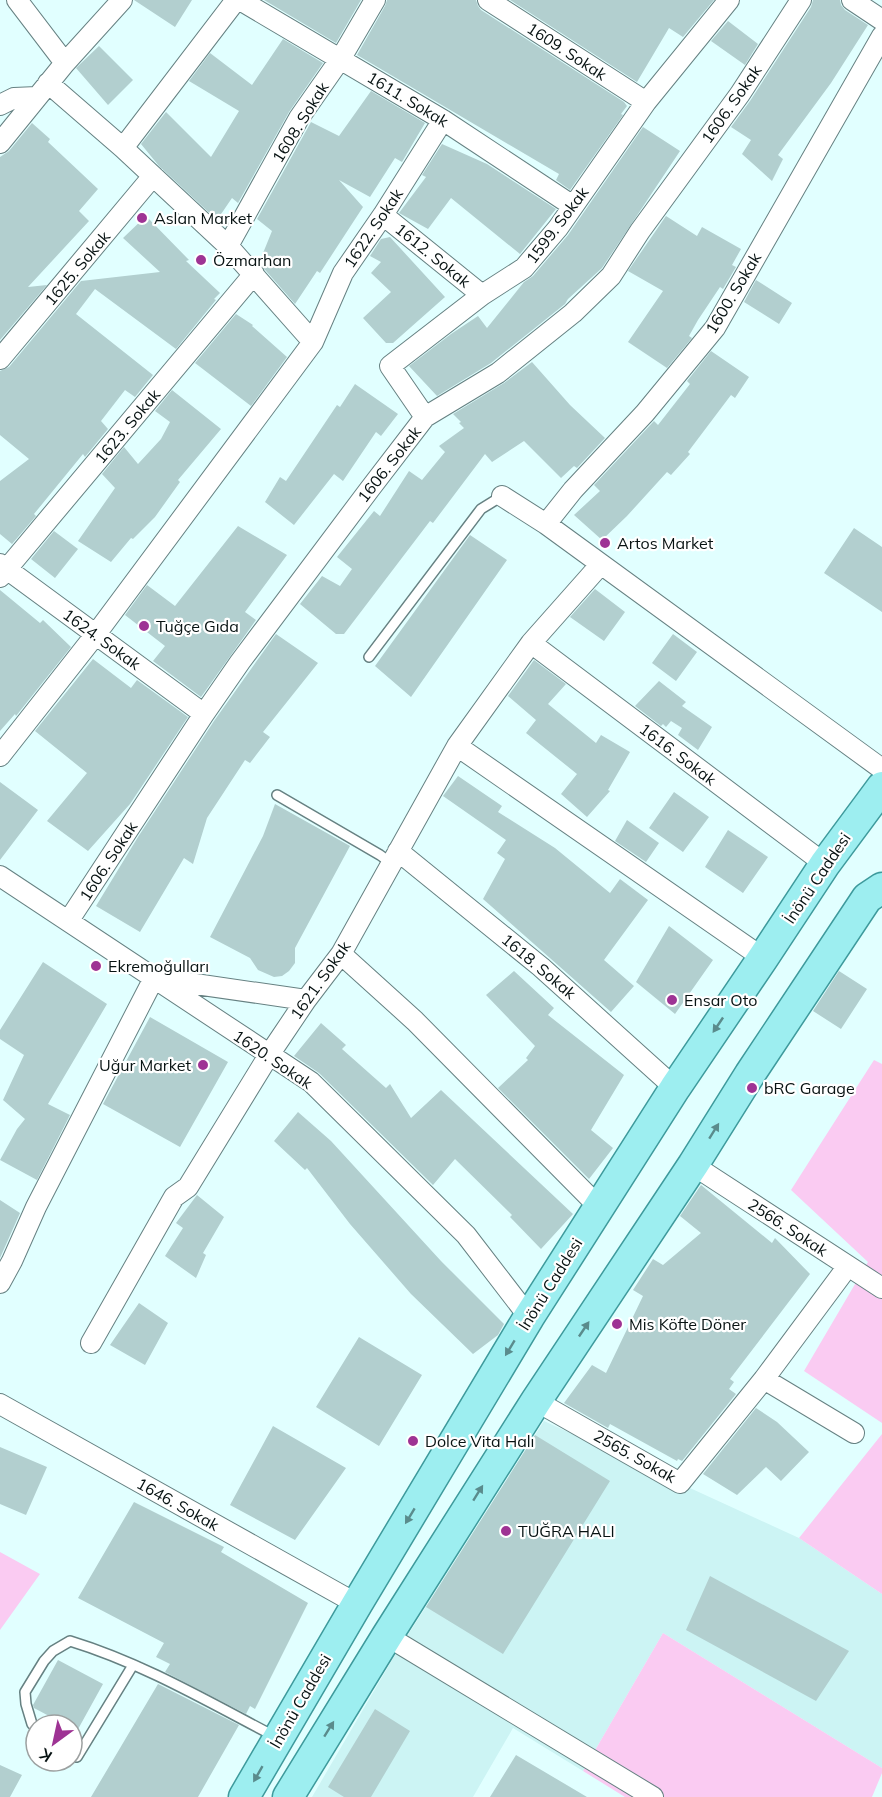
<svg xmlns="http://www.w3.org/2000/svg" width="882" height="1797" font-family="Mulish,sans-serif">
	<rect width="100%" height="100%" fill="#e1ffff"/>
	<path fill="#ccf4f4" d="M544,1421L799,1538L882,1594V1768L663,1633L583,1771L513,1728L473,1797H312L392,1660Z"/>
	<path fill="#facbf2" d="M874,1060L882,1064V1423L804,1371L868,1262L791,1190Z
		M882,1434V1594L799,1538Z
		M0,1552L40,1574L0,1630Z
		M663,1633L882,1768V1773L872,1797H625L583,1771Z"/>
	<path fill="#b2cfcf" d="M134,0H192L175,27Z
		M264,0H361L336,43Z
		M387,0H476L478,6L481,10L624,102L627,106L621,114L623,115L570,190L556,180L559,174L357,55L385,6Z
		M510,0H714L683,37L669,28L637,82Z
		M813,0H840L841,5L845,10L868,25L831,83L778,155L783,159L772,181L742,154L751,140L731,127L750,101L811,7Z
		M728,21L758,44L745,65L711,41Z
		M283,39L323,63L289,112L238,203L232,198L217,220L159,166L141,144L166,112L211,157L239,111L189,81L210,53L252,85Z
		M99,46L133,80L108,105L76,68Z
		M371,91L425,123L402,162L395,158L370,197L339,180L363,207L320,273L317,271L295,304L259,263L272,231L257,219L311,122L339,136Z
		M32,123L50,139L48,142L98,189L79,211L89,221L28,287L47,285L0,340V157L9,151Z
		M643,127L680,151L602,268L568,299L565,304L491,363L437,396L409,366L451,334L478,316L487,328L524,282L533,276L568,235Z
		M442,144L487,164L556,209L520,254L451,198L428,229L399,213L426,177L422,175Z
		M146,216L189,260L186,261L220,293L214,299L216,300L176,349L95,289L76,314L153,375L135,397L125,390L101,421L108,429L85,457L83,454L34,514L36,516L12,544L0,534V481L29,459L0,435V371L9,367L81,281L160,272L123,238Z
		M666,216L697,236L702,227L741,249L732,265L736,267L723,289L720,287L698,320L689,336L692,338L667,368L628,342L663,291L628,271Z
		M390,237L445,297L393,343H386L363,318L391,292L371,273L381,262L370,256L381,239Z
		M756,280L792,303L779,324L744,302Z
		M236,314L253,325L252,326L287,357L251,406L195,363Z
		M711,351L749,377L735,398L731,395L688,452L690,454L671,475L667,472L627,516L602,540L574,515L600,491L594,485L654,421L658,425L690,384L687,381Z
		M532,362L570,405L605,438L577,468L574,466L561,478L524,441L492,462L485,454L433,523L430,521L344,634H336L300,604L322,576L340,586L352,569L337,557L374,511L380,516L409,471L422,480L445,452L439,446L464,428L459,423L461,422L453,414L504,383Z
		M355,384L398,414L381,436L376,432L343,481L334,474L294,525L265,502L280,477L286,481L337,405L340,407Z
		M172,390L221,429L178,480L180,482L155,517L133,539L131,538L111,562L78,541L115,488L102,474L124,447L138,464L161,439L170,422L155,411Z
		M238,526L287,555L245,612L256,620L201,697L153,661L165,646L125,615L147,585L175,606Z
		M854,528L882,547V612L824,573Z
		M54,531L78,549L55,578L31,559Z
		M470,535L507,560L411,697L375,666Z
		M595,589L625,612L604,641L570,617Z
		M0,590L40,623L43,620L71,647L16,716L15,714L0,731Z
		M276,634L318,663L263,732L270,737L250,763L245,760L207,818L193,864L184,858L140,932L96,906L138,837L214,721Z
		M673,634L697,652L676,681L652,663Z
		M93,659L131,688L137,680L188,717L130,804L88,851L47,821L87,773L35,731Z
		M534,660L566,684L548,704L596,743L601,735L630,752L608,790L610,791L587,817L561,794L577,774L526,733L536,720L508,696Z
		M659,681L686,702L682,706L712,727L698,750L678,735L682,728L671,721L666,727L663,724L661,726L635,706Z
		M458,776L502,806L498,812L555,848L610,893L620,879L648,900L604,960L634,986L611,1012L483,899L505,859L497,853L506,840L443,796Z
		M0,782L38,810L0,860Z
		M674,792L709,817L683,852L649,828Z
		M275,804L350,846L295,948V963L289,971L282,976L274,977L258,970L250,958L210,937L263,836Z
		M627,820L659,843L646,862L615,841Z
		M728,830L768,857L743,893L705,867Z
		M669,926L713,960L675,1014L636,982Z
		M43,962L107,1004L48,1104L70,1115L37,1180L0,1160L17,1129L25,1119L3,1100L24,1055L0,1039V1030Z
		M514,971L554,1008L548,1015L624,1075L591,1130L613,1148L589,1179L498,1088L528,1060L526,1058L535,1046L486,995Z
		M839,971L867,989L841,1029L813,1011Z
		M150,1017L228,1062L180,1147L103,1104Z
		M321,1023L346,1045L342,1049L386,1088L390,1084L411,1118L441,1090L573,1214L541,1249L510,1217L512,1215L455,1159L433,1185L319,1073L294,1056Z
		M298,1112L331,1141L441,1261L504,1324L498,1335L473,1354L411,1294L350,1224L307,1168L305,1170L274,1141Z
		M701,1185L772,1243L775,1238L810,1274L730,1379L734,1382L729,1389L736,1394L682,1461L678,1459L677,1461L610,1424L608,1428L564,1403L592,1365L606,1373L643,1296L633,1290L653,1259L663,1265L701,1233L680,1216Z
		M197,1195L224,1217L203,1253L206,1255L196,1278L165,1256L183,1228L176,1223Z
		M0,1200L20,1213L0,1258Z
		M139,1303L168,1323L145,1365L110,1345Z
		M359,1337L422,1375L379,1446L316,1407Z
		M756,1408L777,1422L809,1452L781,1481L766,1467L737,1495L703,1474Z
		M273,1426L346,1468L295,1540L230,1505Z
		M535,1435L610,1481L503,1654L426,1607Z
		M0,1447L47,1467L26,1515L0,1504Z
		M134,1502L224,1547L221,1552L308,1603L255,1709L250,1706L246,1714L165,1672L170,1664L156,1657L164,1643L78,1598Z
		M710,1576L849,1651L816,1701L686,1630Z
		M58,1660L103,1684L77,1731L72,1728V1725H66L34,1708L33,1705Z
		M158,1684L239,1725L198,1797H91Z
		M375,1709L410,1731L371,1797H344L328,1787Z
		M516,1755L587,1797H490Z
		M0,1765L22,1775L10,1797H0Z"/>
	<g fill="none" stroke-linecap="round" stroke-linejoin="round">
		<g stroke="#668182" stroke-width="12">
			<path id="service" d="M369,657L481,509L502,496
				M277,795L380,855L391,863
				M36,1728L32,1724L26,1704L25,1692L44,1661L53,1651L70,1641C142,1663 207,1701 274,1736
				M72,1754L77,1757L133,1665"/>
		</g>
		<g stroke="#668182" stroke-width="22">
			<path id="minor" d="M17,0L65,63
				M240,0L443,120L573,206
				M488,0L646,102
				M852,0L882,20
				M48,83L123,148L228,246L313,342
				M0,105L14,98L37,97
				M0,143L65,63L122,0
				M123,148L236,0
				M383,215L482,295
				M228,246L299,118L341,58L375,0
				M0,359L153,176
				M425,417L390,366L482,295L524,268L558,228L646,102L729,0
				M502,496L546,524L882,769
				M546,524L573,490L645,413L715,328L882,36
				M0,564L204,714
				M0,577L254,274
				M531,643L825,864
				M457,746L763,958
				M0,756L96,634L313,342L343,273L383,215L443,120
				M398,851L541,967L675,1088
				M0,876L311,1082L466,1235L529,1317
				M69,920L204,714L240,662L369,490L425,417L498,373L573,313L611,276L640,231L740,94L801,0
				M341,954L415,1021L599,1207
				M693,1165L882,1288
				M0,1283L12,1261L36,1207L154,978L306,1000
				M91,1343L174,1197L188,1187L269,1055L306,1000L341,954L457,746L531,643L601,564
				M764,1379L854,1433
				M536,1401L680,1483L764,1379L848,1266
				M0,1404L357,1604
				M387,1636L653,1797"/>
		</g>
		<g stroke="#3e9a9c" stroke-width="33">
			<path id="primary" d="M244,1797L357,1604L529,1317L675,1088L763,958L825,864L882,787
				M288,1797L387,1636L536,1401L693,1165L750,1074L867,898L882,888"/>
		</g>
		<use href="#service" stroke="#fff" stroke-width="9"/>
		<use href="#minor" stroke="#fff" stroke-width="20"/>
		<use href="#primary" stroke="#9deef0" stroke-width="30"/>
	</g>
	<defs><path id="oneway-solid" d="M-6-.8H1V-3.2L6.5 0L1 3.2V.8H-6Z" transform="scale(1.5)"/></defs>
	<g fill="#5a8b8c">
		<use href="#oneway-solid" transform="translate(718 1025) rotate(124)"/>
		<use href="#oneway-solid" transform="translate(714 1131) rotate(-58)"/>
		<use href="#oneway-solid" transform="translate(584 1329) rotate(-56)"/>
		<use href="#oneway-solid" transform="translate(510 1348) rotate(121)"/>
		<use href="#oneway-solid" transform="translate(478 1493) rotate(-58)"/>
		<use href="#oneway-solid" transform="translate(410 1516) rotate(121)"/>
		<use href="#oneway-solid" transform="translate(329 1729) rotate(-58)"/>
		<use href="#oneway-solid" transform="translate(258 1774) rotate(120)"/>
	</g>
	<g fill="#9e3394" stroke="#fff" stroke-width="2">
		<circle cx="142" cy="218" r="6"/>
		<circle cx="201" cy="260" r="6"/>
		<circle cx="605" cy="543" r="6"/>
		<circle cx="144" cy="626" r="6"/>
		<circle cx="96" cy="966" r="6"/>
		<circle cx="672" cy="1000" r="6"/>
		<circle cx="203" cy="1065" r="6"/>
		<circle cx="752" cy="1088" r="6"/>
		<circle cx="617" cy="1324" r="6"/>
		<circle cx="413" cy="1441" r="6"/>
		<circle cx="506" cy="1531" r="6"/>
	</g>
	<g text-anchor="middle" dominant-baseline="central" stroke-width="4.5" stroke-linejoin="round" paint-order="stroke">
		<g font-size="16" fill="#071212" stroke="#fff">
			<text transform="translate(567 51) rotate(33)">1609. Sokak</text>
			<text transform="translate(408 99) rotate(31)">1611. Sokak</text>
			<text transform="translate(731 104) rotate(-55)">1606. Sokak</text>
			<text transform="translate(300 122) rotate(-58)">1608. Sokak</text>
			<text transform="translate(557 225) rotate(-53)">1599. Sokak</text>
			<text transform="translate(373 228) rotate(-56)">1622. Sokak</text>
			<text transform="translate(433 255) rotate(39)">1612. Sokak</text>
			<text transform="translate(77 268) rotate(-50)">1625. Sokak</text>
			<text transform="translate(733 293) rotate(-59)">1600. Sokak</text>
			<text transform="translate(127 426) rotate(-50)">1623. Sokak</text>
			<text transform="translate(389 464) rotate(-52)">1606. Sokak</text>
			<text transform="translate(102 639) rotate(36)">1624. Sokak</text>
			<text transform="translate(678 754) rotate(37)">1616. Sokak</text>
			<text transform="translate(108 861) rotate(-57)">1606. Sokak</text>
			<text transform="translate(817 878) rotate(-56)">İnönü Caddesi</text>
			<text transform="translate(539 966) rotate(40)">1618. Sokak</text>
			<text transform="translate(320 980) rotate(-55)">1621. Sokak</text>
			<text transform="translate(273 1059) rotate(34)">1620. Sokak</text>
			<text transform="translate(788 1227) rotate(33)">2566. Sokak</text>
			<text transform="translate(550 1284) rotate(-58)">İnönü Caddesi</text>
			<text transform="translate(635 1456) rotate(29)">2565. Sokak</text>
			<text transform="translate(178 1504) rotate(29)">1646. Sokak</text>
			<text transform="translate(300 1701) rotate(-60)">İnönü Caddesi</text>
		</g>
		<g font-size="16" fill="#071212" stroke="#fff" text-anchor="start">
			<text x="154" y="218">Aslan Market</text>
			<text x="213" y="260">Özmarhan</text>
			<text x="617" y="543">Artos Market</text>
			<text x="156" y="626">Tuğçe Gıda</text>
			<text x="108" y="966">Ekremoğulları</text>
			<text x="684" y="1000">Ensar Oto</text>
			<text x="191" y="1065" text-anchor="end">Uğur Market</text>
			<text x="764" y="1088">bRC Garage</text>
			<text x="629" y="1324">Mis Köfte Döner</text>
			<text x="425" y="1441">Dolce Vita Halı</text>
			<text x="518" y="1531">TUĞRA HALI</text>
		</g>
	</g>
	<g transform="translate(54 1743) rotate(213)"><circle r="28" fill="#ffffff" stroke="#9ca0a0" stroke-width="1.5"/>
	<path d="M0-4.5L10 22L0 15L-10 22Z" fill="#9e3394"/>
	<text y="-9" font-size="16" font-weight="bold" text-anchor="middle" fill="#071212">K</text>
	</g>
</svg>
